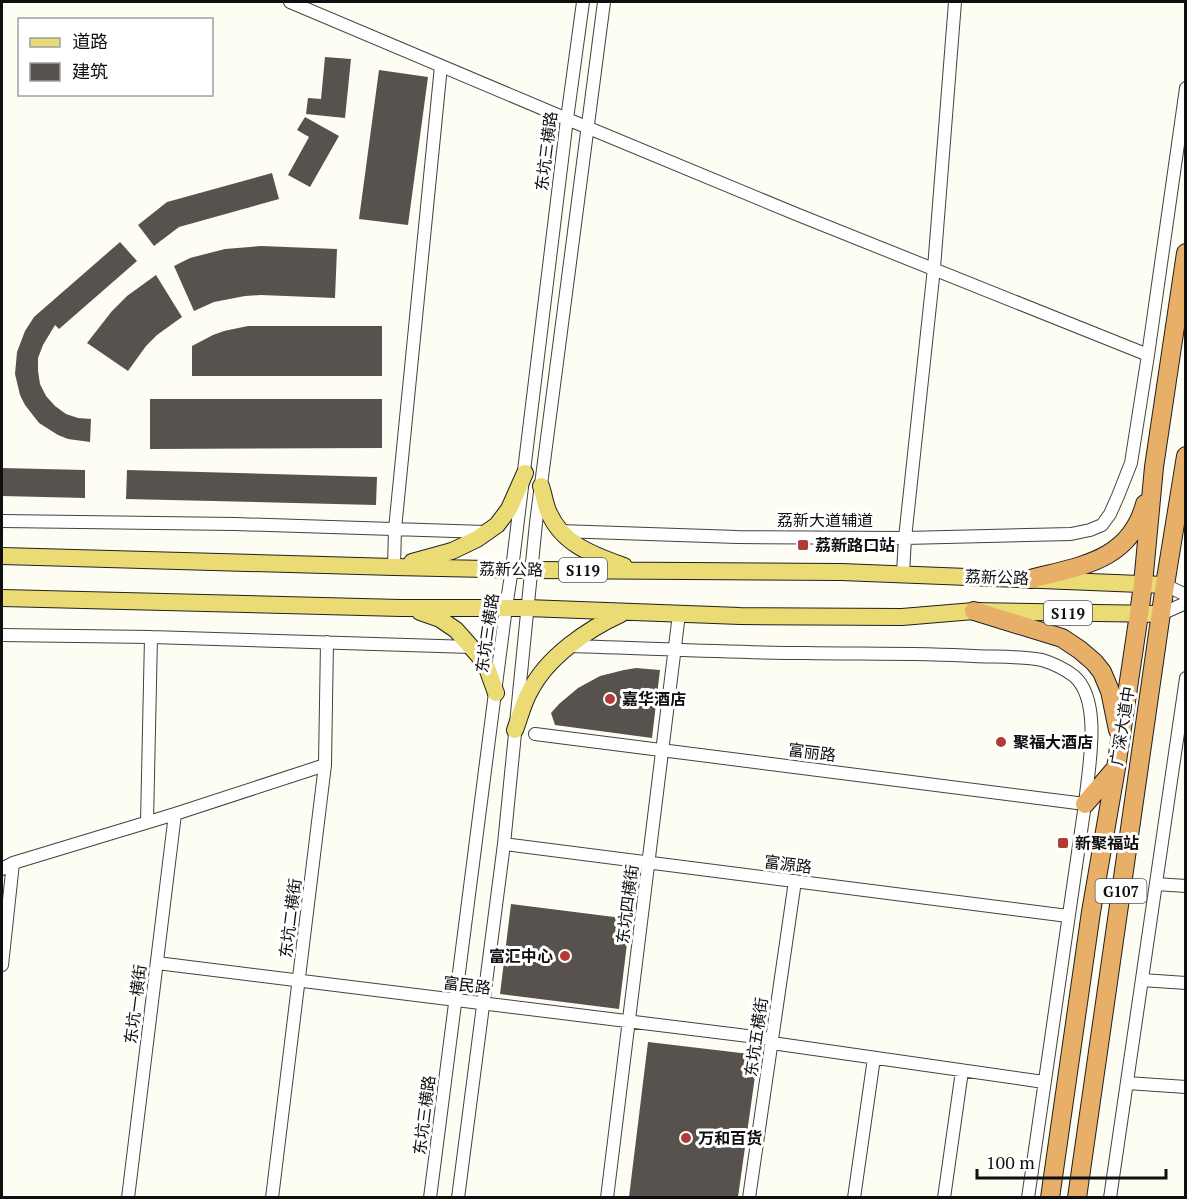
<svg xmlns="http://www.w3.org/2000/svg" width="1187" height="1199" font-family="'PT Serif','Noto Sans SC',serif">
	<rect width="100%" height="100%" fill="#fefdf3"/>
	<path fill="#57524d" d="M325,57L351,59L345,118L306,114L308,98L321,99Z
		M379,70L428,77L408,225L359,219Z
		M305,117L339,136L310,187L288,175L309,137L297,130Z
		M272,173L279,199L179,227L154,246L138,225L167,202Z
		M120,242L137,261L59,329L55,325L43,345L38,358V371L40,384L46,396L55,406L66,414L78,418L91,419L90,442L68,439L58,435L39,423L25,405L20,395L15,374L17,352L25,331L34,317Z
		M261,246L337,249L335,298L261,295L245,296L214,302L194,311L174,266L190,258L225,249Z
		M156,275L182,317L157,335L146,346L128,371L87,343L112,311L127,296Z
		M248,326H382V376H192V346L213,335L224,331Z
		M150,399H382V448L150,449Z
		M2,468L85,470V498L2,496Z
		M127,470L377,477L376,505L126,499Z
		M636,668L660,670L652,738L555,725L551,713L559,704L578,688L600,676L624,670Z
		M511,904L630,919L619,1009L500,994Z
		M648,1042L758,1055L738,1197H629Z"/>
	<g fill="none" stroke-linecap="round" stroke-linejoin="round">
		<g stroke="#424242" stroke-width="14">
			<path id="minor" d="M290,2L567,119L796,214L1148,355
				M2,521L235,524L485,532
				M560,531L737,537L905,538L1071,534L1090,530L1102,525L1110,514L1118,496L1131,463L1148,355L1186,88
				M394,567L395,529L441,66
				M903,573L905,538L934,268L955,2
				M1165,585L1186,595
				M1161,614L1186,603
				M2,635L151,637L471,647
				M569,646C648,648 727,653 805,653C862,654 918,653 974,656C996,657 1020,656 1042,660C1052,663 1066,670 1074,676C1103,701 1088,770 1085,804L1028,1198
				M535,734L1085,804
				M147,822L151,637
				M504,844L1068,916
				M2,869L13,863L175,814L325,765
				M1156,884L1186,886
				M157,963L772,1039
				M2,965L13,863
				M1142,980L1186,983
				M772,1043L1044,1082
				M1127,1083L1186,1087
				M128,1198L175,814
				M272,1198L325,765L327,642
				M430,1198L506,607L512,569L567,119L583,2
				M458,1198L504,844L536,523L604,2
				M607,1198L679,614
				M749,1198L795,881
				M854,1198L874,1058
				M944,1198L962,1071
				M1110,1198L1186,678"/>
		</g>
		<g stroke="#202020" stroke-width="18">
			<path id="major" d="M541,486C544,495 545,505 549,513C563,545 594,555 624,566
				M2,556L394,567L531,570L841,572L1165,585
				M412,562L452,551L477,539L497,525L509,509L525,473
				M2,598L401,608H527L740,616L902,617L974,611L1161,614
				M420,612L440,619L456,630L479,656L487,668L496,693
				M515,730C520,717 523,703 530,691C547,657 588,629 621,614"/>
		</g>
		<g stroke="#202020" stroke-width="20">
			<path id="highway" d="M1031,579C1080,566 1130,561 1145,504
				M974,611L1062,638L1080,650L1094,662L1102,672L1110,691L1118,730
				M1085,804L1115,769
				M1050,1198L1091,912L1116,768L1139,614L1143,584L1154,467L1186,253
				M1077,1198L1165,585L1186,456"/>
		</g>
		<use href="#minor" stroke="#fff" stroke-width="12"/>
		<use href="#major" stroke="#ebdb75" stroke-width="16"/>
		<use href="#highway" stroke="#e7af68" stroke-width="18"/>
	</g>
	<g fill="#b33b34" stroke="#fff" stroke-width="2">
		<rect x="797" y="539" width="12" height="12" rx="3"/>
		<circle cx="610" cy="699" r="6"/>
		<circle cx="1001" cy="742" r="6"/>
		<rect x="1057" y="837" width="12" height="12" rx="3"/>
		<circle cx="565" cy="956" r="6"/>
		<circle cx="686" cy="1138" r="6"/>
	</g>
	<g text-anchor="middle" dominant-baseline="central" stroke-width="6" stroke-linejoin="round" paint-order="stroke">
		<g fill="#fff" stroke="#575757" stroke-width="1.5">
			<rect x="559" y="558" width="48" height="24" rx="4.5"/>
			<rect x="1044" y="601" width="48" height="24" rx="4.5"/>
			<rect x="1095.5" y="879" width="51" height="24" rx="4.5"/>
		</g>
		<g font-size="15" font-weight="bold" fill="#0f0f0f">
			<text x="583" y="570">S119</text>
			<text x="1068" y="613">S119</text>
			<text x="1121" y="891">G107</text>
		</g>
		<g font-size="16" fill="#0f0f0f" stroke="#fff">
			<text transform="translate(546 151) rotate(-83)">东坑三横路</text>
			<text x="825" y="520">荔新大道辅道</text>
			<text transform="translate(511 569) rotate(1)">荔新公路</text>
			<text transform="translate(997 577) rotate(2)">荔新公路</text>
			<text transform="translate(487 633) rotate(-82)">东坑三横路</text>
			<text transform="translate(1122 726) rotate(-81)">广深大道中</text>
			<text transform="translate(812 752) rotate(7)">富丽路</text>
			<text transform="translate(788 864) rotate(7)">富源路</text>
			<text transform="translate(627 904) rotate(-83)">东坑四横街</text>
			<text transform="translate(290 918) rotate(-83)">东坑二横街</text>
			<text transform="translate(467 985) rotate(7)">富民路</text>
			<text transform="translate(135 1004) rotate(-83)">东坑一横街</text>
			<text transform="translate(756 1037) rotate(-82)">东坑五横街</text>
			<text transform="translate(424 1115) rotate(-83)">东坑三横路</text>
		</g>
		<g font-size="16" font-weight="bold" fill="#0f0f0f" stroke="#fff" text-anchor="start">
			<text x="815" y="545">荔新路口站</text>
			<text x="622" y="699">嘉华酒店</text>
			<text x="1013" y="742">聚福大酒店</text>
			<text x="1075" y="843">新聚福站</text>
			<text x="553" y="956" text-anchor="end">富汇中心</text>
			<text x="698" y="1138">万和百货</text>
		</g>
	</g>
	<rect width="1187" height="1199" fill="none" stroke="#0f0f0f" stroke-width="6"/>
	<rect x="18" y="18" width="195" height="78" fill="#ffffff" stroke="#9f9f9f" stroke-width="1.5"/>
	<rect x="30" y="38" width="30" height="9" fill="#ebdb75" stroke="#9f9f9f" stroke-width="1.5"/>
	<text x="72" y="48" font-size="18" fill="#0f0f0f">道路</text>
	<rect x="30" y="63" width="30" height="18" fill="#57524d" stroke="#9f9f9f" stroke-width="1.5"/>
	<text x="72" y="78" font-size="18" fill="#0f0f0f">建筑</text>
	<path d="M977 1169v9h189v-9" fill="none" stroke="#0f0f0f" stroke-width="3"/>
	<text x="986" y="1169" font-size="18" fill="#0f0f0f" stroke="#ffffff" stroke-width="4.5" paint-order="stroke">100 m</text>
</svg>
